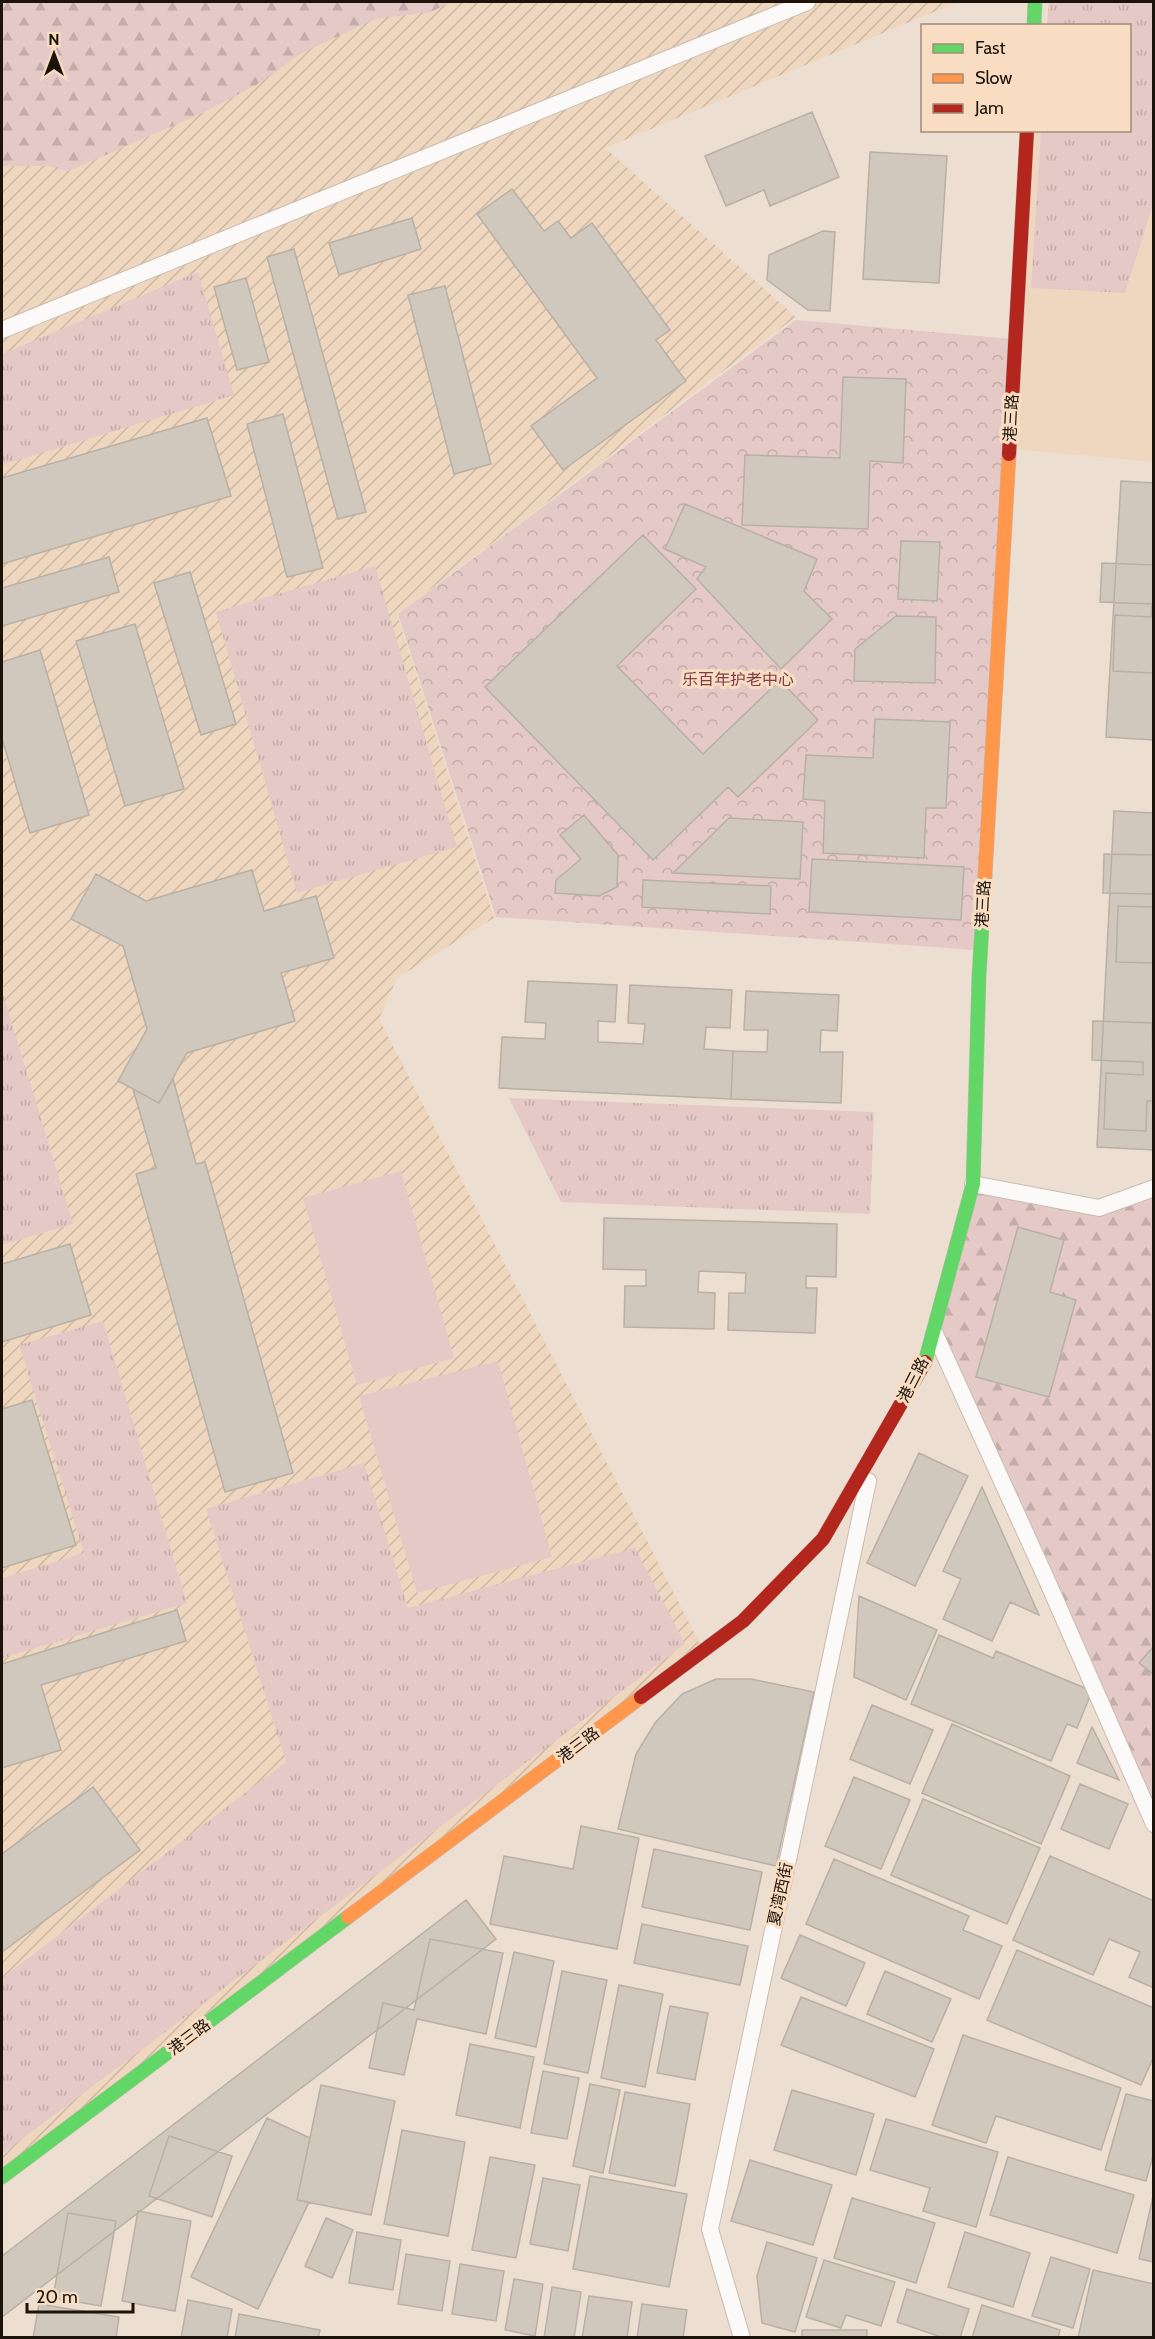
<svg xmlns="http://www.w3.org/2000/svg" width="1155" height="2339" font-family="Cabin,'Noto Sans SC',sans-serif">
	<defs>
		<pattern id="industrial-furrows" width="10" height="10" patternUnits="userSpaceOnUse" patternTransform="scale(1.5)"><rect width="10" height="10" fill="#efd7bf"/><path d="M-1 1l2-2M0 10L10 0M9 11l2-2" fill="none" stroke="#ccb8a3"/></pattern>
		<pattern id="grass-tufts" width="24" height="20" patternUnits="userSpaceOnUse" patternTransform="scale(1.5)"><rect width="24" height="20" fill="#e4c9c6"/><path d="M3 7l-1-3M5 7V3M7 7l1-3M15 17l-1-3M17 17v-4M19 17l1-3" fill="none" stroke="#c3aca9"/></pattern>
		<pattern id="forest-firs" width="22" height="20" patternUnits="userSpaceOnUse" patternTransform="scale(1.5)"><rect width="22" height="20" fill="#e4c9c6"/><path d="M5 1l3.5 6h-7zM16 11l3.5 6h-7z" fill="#c3aca9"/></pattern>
		<pattern id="park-crowns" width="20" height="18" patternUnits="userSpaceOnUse" patternTransform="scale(1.5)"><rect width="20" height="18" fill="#e4c9c6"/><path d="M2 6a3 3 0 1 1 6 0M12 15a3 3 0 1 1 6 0" fill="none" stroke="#c3aca9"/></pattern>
	</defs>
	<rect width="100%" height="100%" fill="#ecded0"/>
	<path fill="#efd7bf" d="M1153,2V462L1013,449L1030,131L1130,130V26Z"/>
	<path fill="url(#industrial-furrows)" d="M2,2H958L605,148L796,317L397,614L494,918L397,978L379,1019L702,1648L2,2172Z"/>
	<path fill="url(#grass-tufts)" d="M1049,2H1153V205L1125,293L1031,288L1041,131L1130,130V26L1047,25Z
		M198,272L234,395L2,465V354Z
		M375,566L457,847L297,893L216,612Z
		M2,991L73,1224L2,1245Z
		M509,1098L874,1112L870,1214L561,1202Z
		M103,1321L187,1603L2,1658V1578L84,1553L19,1345Z
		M364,1463L408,1608L635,1548L685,1644L2,2154V1978L286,1762L206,1509Z"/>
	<path fill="url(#forest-firs)" d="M8,2H451L431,12L375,19L302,53L256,85L207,111L69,171L47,166H2V3Z
		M973,1185L1099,1210L1153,1190V1817L935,1330Z"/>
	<path fill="url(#park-crowns)" d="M796,320L1012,339L978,950L496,917L398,614Z"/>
	<path fill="#e4c9c6" d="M401,1171L454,1358L357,1385L303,1198Z
		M498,1361L552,1557L417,1593L359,1396Z"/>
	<path fill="#d0c8bc" stroke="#b8b0a4" stroke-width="1.5" d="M812,112L839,177L770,206L764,190L726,206L705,156Z
		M870,152L947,156L939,283L863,279Z
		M512,189L544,231L558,221L571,238L592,223L670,330L656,340L686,381L563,470L531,426L597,378L477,214Z
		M412,218L421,249L339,275L329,243Z
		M823,231L835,232L830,311L808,310L767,280L769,255Z
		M294,249L366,512L338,519L267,257Z
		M246,278L269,362L237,370L214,287Z
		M445,286L491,464L454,474L408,295Z
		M843,377L906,379L903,463L870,461L868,529L742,525L745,455L840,458Z
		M283,414L323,568L287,577L247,424Z
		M207,418L231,496L2,564V478Z
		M1121,481L1154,483V740L1106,737Z
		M685,504L817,559L804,591L832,619L781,669L697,579L706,567L665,549Z
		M643,535L696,589L617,666L703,754L780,680L818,720L738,797L728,787L653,860L485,687Z
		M901,541L940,542L937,601L898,599Z
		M109,557L119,592L2,626V588Z
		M1102,563L1154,565V673L1113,671L1115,615L1151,617L1152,604L1100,602Z
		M190,572L236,724L201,735L154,583Z
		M896,616L936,617L935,683L854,681L855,649Z
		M135,624L184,789L125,806L76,641Z
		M40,650L89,815L30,833L2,738V662Z
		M875,719L950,722L946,808H926L924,858L823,853L825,801L803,799L806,755L873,758Z
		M1114,811L1154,813V1150L1097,1147Z
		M584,815L618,855L617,887L599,896L555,893L556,880L581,859L560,835Z
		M729,818L803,822L800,879L673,873Z
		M1104,854L1154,855V894L1103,893Z
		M812,859L964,867L961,920L809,912Z
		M252,870L264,911L316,896L334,958L281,973L295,1021L187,1053L159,1103L118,1081L147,1029L123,946L71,919L96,874L146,901Z
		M643,880L771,886L770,914L642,907Z
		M1118,906L1154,907V963L1116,962Z
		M528,981L617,985L615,1022L598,1021V1042L643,1044L645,1024L628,1023L630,985L732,990L730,1028L706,1027L704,1049L733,1051L731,1099L499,1088L502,1037L545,1039L546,1023L525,1022Z
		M746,991L839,995L837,1031L821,1030L820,1052H843L841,1103L731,1099L733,1051L767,1052L768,1030H744Z
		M1093,1021L1152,1023L1154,1101H1147L1146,1131L1104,1129L1106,1073L1143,1075V1062L1092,1060Z
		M173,1079L196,1164L205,1162L293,1473L225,1492L136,1174L156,1168L133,1089L159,1103Z
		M604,1218L837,1224L836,1277L806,1276V1288H817L815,1333L728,1330L729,1293H745L746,1273L699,1271L698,1292L715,1293L714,1329L624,1327L625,1286H646V1270L603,1269Z
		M1018,1227L1064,1240L1050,1292L1076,1300L1049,1397L976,1377Z
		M70,1244L91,1315L2,1342V1264Z
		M32,1400L76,1545L2,1568V1409Z
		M919,1453L968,1476L915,1586L867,1563Z
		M982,1487L1039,1615L1010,1602L992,1641L943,1619L961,1579L943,1571Z
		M859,1596L937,1630L906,1700L854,1677Z
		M177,1610L186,1641L41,1685L61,1750L2,1768V1664Z
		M939,1635L993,1658L996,1651L1092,1691L1077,1728L1067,1724L1051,1761L911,1704Z
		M1154,1646V1675L1139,1663Z
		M716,1679H751L814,1692L776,1866L618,1829L636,1754L655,1723L682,1694Z
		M872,1705L933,1730L910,1784L850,1759Z
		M952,1724L1070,1776L1041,1844L922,1793Z
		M1092,1727L1119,1780L1077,1763Z
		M854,1777L910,1800L881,1869L825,1846Z
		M1080,1784L1128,1804L1109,1849L1061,1829Z
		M93,1787L140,1850L2,1952V1854Z
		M923,1799L1040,1848L1007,1924L891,1875Z
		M581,1826L639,1838L617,1949L490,1924L504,1856L573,1869Z
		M654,1849L762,1872L750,1930L642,1907Z
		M1050,1856L1154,1901V1988L1129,1977L1140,1952L1109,1939L1093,1975L1013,1940Z
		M834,1859L969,1916L963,1930L1002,1946L979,1999L806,1924Z
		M466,1900L496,1939L2,2317V2256Z
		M642,1924L748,1946L740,1985L634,1963Z
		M800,1935L865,1963L846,2006L781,1978Z
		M430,1939L503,1953L486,2034L417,2019L404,2075L369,2068L383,2003L414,2010Z
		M1017,1950L1154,2008V2056L1141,2085L987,2020Z
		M514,1952L554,1961L536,2047L495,2038Z
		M562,1971L607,1980L588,2073L544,2064Z
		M885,1971L951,1999L932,2042L867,2014Z
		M619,1985L663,1994L645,2087L601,2078Z
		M801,1997L934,2049L915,2097L781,2045Z
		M670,2006L708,2013L695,2080L657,2073Z
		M963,2035L1121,2088L1101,2150L996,2116L986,2143L932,2125Z
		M470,2044L534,2057L520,2128L456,2115Z
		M543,2071L579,2078L567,2139L531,2133Z
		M590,2084L620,2090L603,2173L573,2166Z
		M321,2085L395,2101L371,2215L297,2200Z
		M792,2090L874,2114L856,2175L774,2150Z
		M625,2092L690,2104L675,2186L609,2173Z
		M1126,2094L1154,2101V2152L1146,2181L1105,2170Z
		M267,2118L310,2138L297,2200L309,2202L258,2309L191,2277Z
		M886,2119L998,2152L976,2227L923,2211L930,2188L870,2170Z
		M402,2130L465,2142L448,2236L384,2224Z
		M169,2136L232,2156L212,2217L149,2196Z
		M490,2157L535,2165L516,2258L472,2250Z
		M1008,2157L1134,2195L1117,2253L990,2215Z
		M750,2160L832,2185L813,2245L731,2221Z
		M590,2176L687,2194L669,2287L573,2269Z
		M543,2178L580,2185L568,2251L530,2244Z
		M1154,2192V2262L1139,2259Z
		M852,2198L935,2223L916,2283L834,2258Z
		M138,2211L191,2221L175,2311L122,2301Z
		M68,2213L116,2221L101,2306L53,2298Z
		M326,2218L353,2230L332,2278L305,2266Z
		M357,2232L401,2240L393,2290L349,2283Z
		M965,2232L1030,2253L1013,2307L948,2287Z
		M767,2242L817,2258L795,2332L762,2323L757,2276Z
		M406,2254L450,2261L442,2311L398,2304Z
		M1051,2257L1090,2269L1073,2328L1032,2316Z
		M824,2260L895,2282L881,2326L846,2315L841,2328L806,2317Z
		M460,2264L504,2271L496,2321L452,2314Z
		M1093,2270L1154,2284V2338H1078Z
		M514,2279L543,2284L535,2336L505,2330Z
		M552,2287L581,2292L574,2338H544Z
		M907,2289L969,2309L960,2338H944L897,2322Z
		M589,2296L632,2302L627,2338H582Z
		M188,2300L232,2309L227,2338H181Z
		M39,2304L119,2317L116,2338H33Z
		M642,2304L687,2310L683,2338H637Z
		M982,2305L1060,2330L1058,2338H972Z
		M239,2314L320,2330L318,2338H235Z
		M802,2330H867V2338H802Z"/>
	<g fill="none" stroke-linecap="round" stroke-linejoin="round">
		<g stroke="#c8bcb1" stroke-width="18">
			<path id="lane" d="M2,330L807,2
				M973,1184L1099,1208L1154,1188
				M935,1334L1045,1576L1154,1824
				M742,2338L710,2229L868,1481"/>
		</g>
		<g stroke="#c8bcb1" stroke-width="15">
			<path id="fast" d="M1034,26L1035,2
				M925,1362L973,1184L979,976L985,875
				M2,2177L348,1917"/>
		</g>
		<g stroke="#c8bcb1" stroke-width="15">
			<path id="slow" d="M985,875L1009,454
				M348,1917L641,1697"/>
		</g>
		<g stroke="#c8bcb1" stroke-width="15">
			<path id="jam" d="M1009,454L1027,130
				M641,1697L743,1621L823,1539L925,1362"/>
		</g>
		<use href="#lane" stroke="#fcfaf8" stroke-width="16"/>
		<use href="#fast" stroke="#63d668" stroke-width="14"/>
		<use href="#slow" stroke="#ff974d" stroke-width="14"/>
		<use href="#jam" stroke="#b3261e" stroke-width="14"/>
	</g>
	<g text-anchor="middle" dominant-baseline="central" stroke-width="6" stroke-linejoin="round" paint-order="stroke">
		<g font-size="16" fill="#1c130a" stroke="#f9ddc3">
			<text transform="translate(1011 418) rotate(-87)">港三路</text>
			<text transform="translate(983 904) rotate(-87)">港三路</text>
			<text transform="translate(913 1380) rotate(-63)">港三路</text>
			<text transform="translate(578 1745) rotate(-37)">港三路</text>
			<text transform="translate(780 1894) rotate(-78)">夏湾西街</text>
			<text transform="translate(189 2037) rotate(-37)">港三路</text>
		</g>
		<g font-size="16" fill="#7d3d49" stroke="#f9ddc3">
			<text x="738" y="679">乐百年护老中心</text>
		</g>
	</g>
	<rect width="1155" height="2339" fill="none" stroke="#1c130a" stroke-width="6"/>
	<rect x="921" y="24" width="210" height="108" fill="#f9ddc3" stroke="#a18c79" stroke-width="1.5"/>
	<rect x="933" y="44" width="30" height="9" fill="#63d668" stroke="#a18c79" stroke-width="1.5"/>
	<text x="975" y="54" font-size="18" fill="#1c130a">Fast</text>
	<rect x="933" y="74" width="30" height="9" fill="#ff974d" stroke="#a18c79" stroke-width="1.5"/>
	<text x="975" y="84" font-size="18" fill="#1c130a">Slow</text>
	<rect x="933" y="104" width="30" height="9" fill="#b3261e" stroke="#a18c79" stroke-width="1.5"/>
	<text x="975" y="114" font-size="18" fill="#1c130a">Jam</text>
	<g transform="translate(54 54)" stroke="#f9ddc3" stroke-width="4.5" paint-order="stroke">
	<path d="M0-4.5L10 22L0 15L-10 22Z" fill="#1c130a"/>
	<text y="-9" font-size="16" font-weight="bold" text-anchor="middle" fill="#1c130a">N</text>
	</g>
	<path d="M27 2303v9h106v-9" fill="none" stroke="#1c130a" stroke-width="3"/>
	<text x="36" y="2303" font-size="18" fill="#1c130a" stroke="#f9ddc3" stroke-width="4.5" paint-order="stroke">20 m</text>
</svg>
